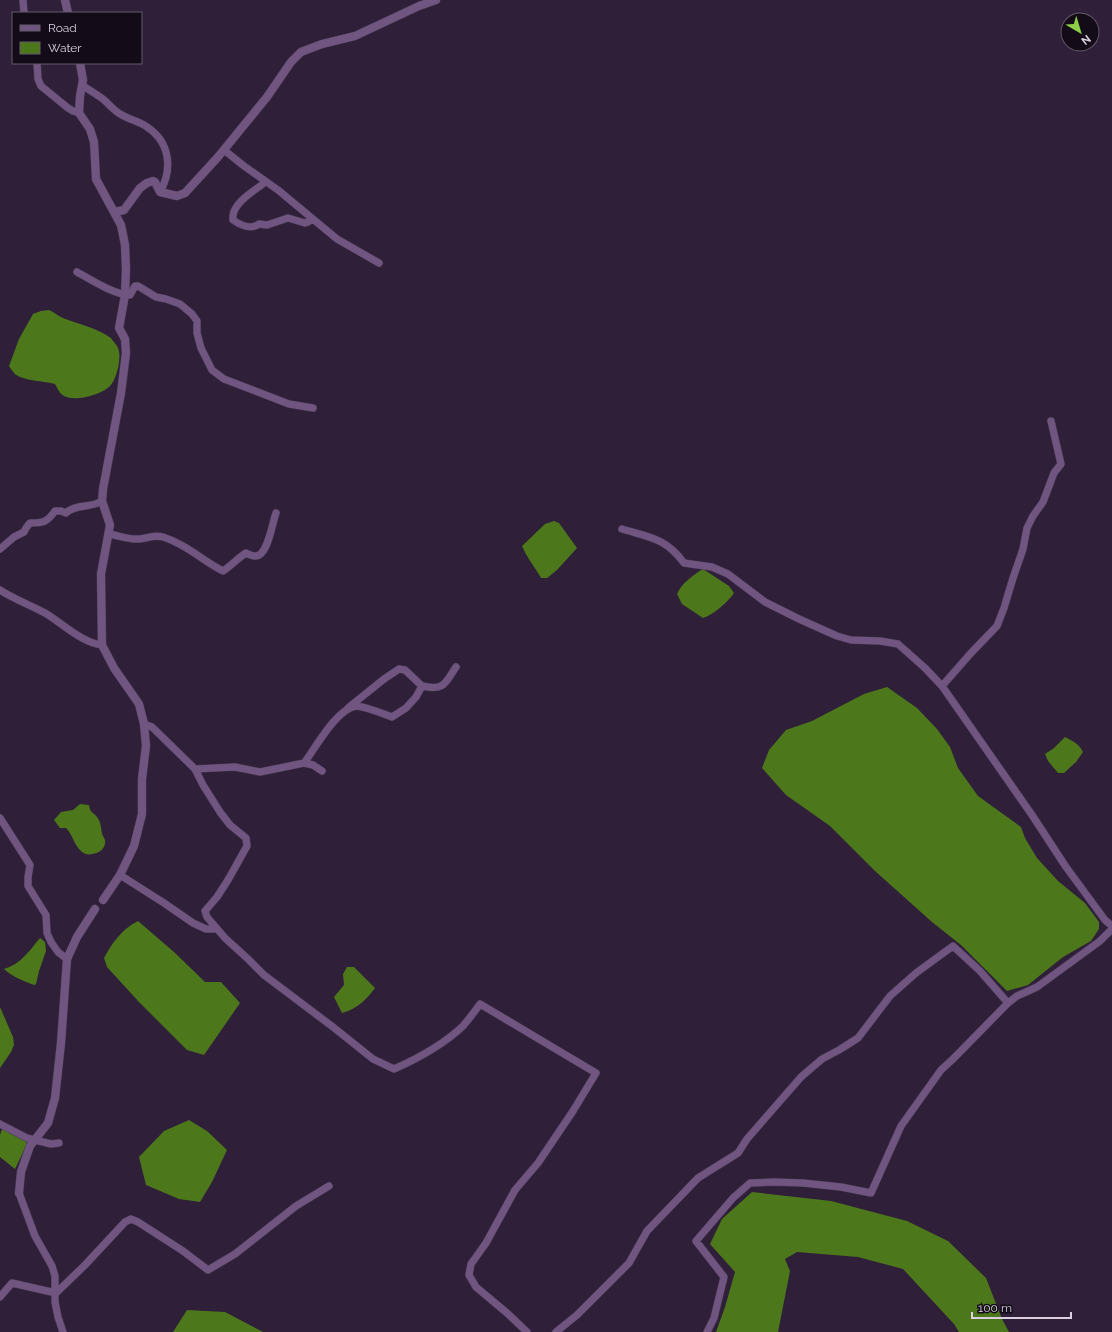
<svg xmlns="http://www.w3.org/2000/svg" width="1112" height="1332" font-family="Raleway,sans-serif">
	<rect width="100%" height="100%" fill="#2f1f39"/>
	<path fill="#4d771b" d="M49,310C54,312 58,316 63,318C78,324 97,328 111,338C113,341 117,345 118,348C122,357 117,379 110,386C101,395 76,402 64,396C59,393 58,389 55,384C45,381 23,381 15,374C13,372 11,369 9,366L19,339L33,314L41,311Z
		M554,521L559,523L577,548L557,570L547,578H541C535,567 527,558 522,546L545,524Z
		M703,569L729,586L734,593C729,601 713,615 703,618L682,604L677,594C682,583 693,575 703,569Z
		M887,687L917,708L937,729L950,747L958,768L978,796L1021,827L1025,838L1037,858L1058,881L1085,903L1099,922V929L1091,941L1063,957L1028,985L1007,991L961,945L932,922L875,871L830,826L786,795L762,768L769,750L786,730L812,721L864,694Z
		M1065,737C1073,741 1079,744 1083,752L1076,762L1064,773H1058L1048,761L1045,754L1054,748Z
		M80,804L89,805C90,813 92,811 97,817C101,822 101,828 102,834C103,836 104,838 105,840C106,848 100,853 92,854C88,855 84,854 81,851C74,845 73,835 66,828H60L54,820L61,812L73,810Z
		M138,921L174,952L205,982H221L240,1003L204,1055L187,1050L139,1002L107,967L104,958C112,943 122,929 138,921Z
		M40,938L45,942L46,951L39,971L36,984L34,985C24,981 12,977 4,969C21,964 29,951 40,938Z
		M347,967H354L375,988C367,999 357,1009 342,1013L334,997L344,985L343,974Z
		M0,1007L13,1037L14,1045L11,1052L0,1068Z
		M189,1120L207,1131L227,1150L212,1182L200,1202L179,1199L146,1185L139,1157L164,1131Z
		M2,1129L7,1130L26,1141L27,1144L15,1169L0,1157V1135Z
		M752,1192L831,1201L907,1221L948,1241L986,1278L1002,1319L1009,1332H959L954,1324L903,1269L858,1257L797,1252L785,1259L790,1271L778,1332H716L725,1307L735,1272L710,1244L722,1219Z
		M187,1310L225,1312L263,1332H173Z"/>
	<g fill="none" stroke-linecap="round" stroke-linejoin="round">
		<g stroke="#4a3b54" stroke-width="8">
			<path id="minor" d="M23,0L24,13
				M37,63L38,79L41,86L68,108L73,111L79,113
				M82,85C89,90 96,94 103,99C109,104 115,112 122,115C130,120 139,121 147,127C170,142 173,169 160,192
				M224,150L244,166L278,190L337,239L379,263
				M265,181C263,185 260,186 256,189C246,196 231,207 233,220C240,225 251,230 259,224L267,225L288,218L305,223L308,222L312,219
				M77,272C91,280 115,295 130,295L135,286H138L156,297L166,299L180,304L192,314L197,321V333L201,348L212,370L224,379L289,404L313,408
				M622,529C649,537 666,538 684,563L712,567L728,574L765,602L799,619L837,636L851,640L880,641L898,644L925,668L942,686L1032,815L1066,867L1105,920L1112,926
				M108,534C118,535 128,540 139,539C148,539 153,534 163,537C186,544 203,561 223,571C232,565 238,558 246,553C248,554 252,556 255,556C268,557 272,523 276,513
				M0,549L14,537L24,532L26,528L30,523C44,523 47,522 55,511H61L66,513C74,504 92,508 102,501
				M0,590C14,599 30,605 45,613C62,623 82,643 102,645
				M942,686L971,653L997,626L1004,608L1013,578L1023,549L1027,528L1033,516L1043,502L1054,473L1061,464L1051,421
				M348,708L384,679L399,669L405,670L422,686
				M144,724L152,727L195,769L203,785L220,812L230,825L246,838L247,846L228,880L217,897L205,911L207,917L225,938L248,959L264,975L333,1027L373,1059L394,1069C419,1058 443,1045 463,1026C469,1019 475,1011 480,1004L596,1073L573,1111L538,1163L515,1190L486,1243L471,1264L469,1275L476,1287L507,1313L527,1332
				M304,763L313,765L322,771
				M195,769L235,767L260,772L304,763C315,749 336,709 356,706C363,706 384,714 392,717L406,708L416,697L422,686C445,691 445,683 456,667
				M0,818L30,865L28,877V886L46,915L47,933L51,942L58,952L67,959
				M120,875L164,903L193,923L206,929H216
				M1008,1003L1017,996L1037,987L1100,941L1112,929
				M0,1124L27,1138L51,1144L59,1143
				M19,1193L35,1236L52,1266L55,1276V1302L58,1317L63,1332
				M56,1293L85,1265L125,1222L131,1219L138,1222L183,1251L208,1270L235,1254L296,1206L329,1186
				M0,1297L12,1283L56,1293
				M556,1332L577,1315L629,1263L647,1231L698,1178L738,1153L747,1139L801,1077L822,1059L839,1050L858,1038L890,996L916,973L953,946L980,971L1008,1003L953,1059L941,1070L901,1126L871,1193L841,1187L803,1183L774,1182L750,1183L733,1198L696,1241L724,1277L714,1318L707,1332"/>
		</g>
		<g stroke="#4a3b54" stroke-width="9">
			<path id="tertiary" d="M65,0L68,13
				M80,63L83,80L80,96L79,113L90,129L94,142L96,179L121,225L125,245L126,269L125,295L119,328L125,339L126,353L121,393L103,489L102,501L110,525L101,574L102,645L114,668L139,704L144,724L146,746L142,779V814L134,846L120,875L103,900
				M115,212L124,210L140,188L147,183L153,181L155,182L160,192L177,196L185,193L218,157L267,97L291,62L301,52L322,44L355,36L419,6L436,0
				M19,1193L21,1172L30,1146L48,1123L55,1098L61,1043L67,959L77,937L95,909"/>
		</g>
		<use href="#minor" stroke="#6f5580" stroke-width="7"/>
		<use href="#tertiary" stroke="#6f5580" stroke-width="8"/>
	</g>
	<rect x="12" y="12" width="130" height="52" fill="#130c18" stroke="#635a68"/>
	<rect x="20" y="25" width="20" height="6" fill="#6f5580" stroke="#635a68"/>
	<text x="48" y="32" font-size="12" fill="#dad0e1">Road</text>
	<rect x="20" y="42" width="20" height="12" fill="#4d771b" stroke="#635a68"/>
	<text x="48" y="52" font-size="12" fill="#dad0e1">Water</text>
	<g transform="translate(1080 32) rotate(142)"><circle r="19" fill="#130c18" stroke="#635a68"/>
	<path d="M0-3L7 15L0 10L-7 15Z" fill="#8cce45"/>
	<text y="-6" font-size="11" font-weight="bold" text-anchor="middle" fill="#dad0e1">N</text>
	</g>
	<path d="M972 1312v6h99v-6" fill="none" stroke="#dad0e1" stroke-width="2"/>
	<text x="978" y="1312" font-size="12" fill="#dad0e1" stroke="#130c18" stroke-width="3" paint-order="stroke">100 m</text>
</svg>
